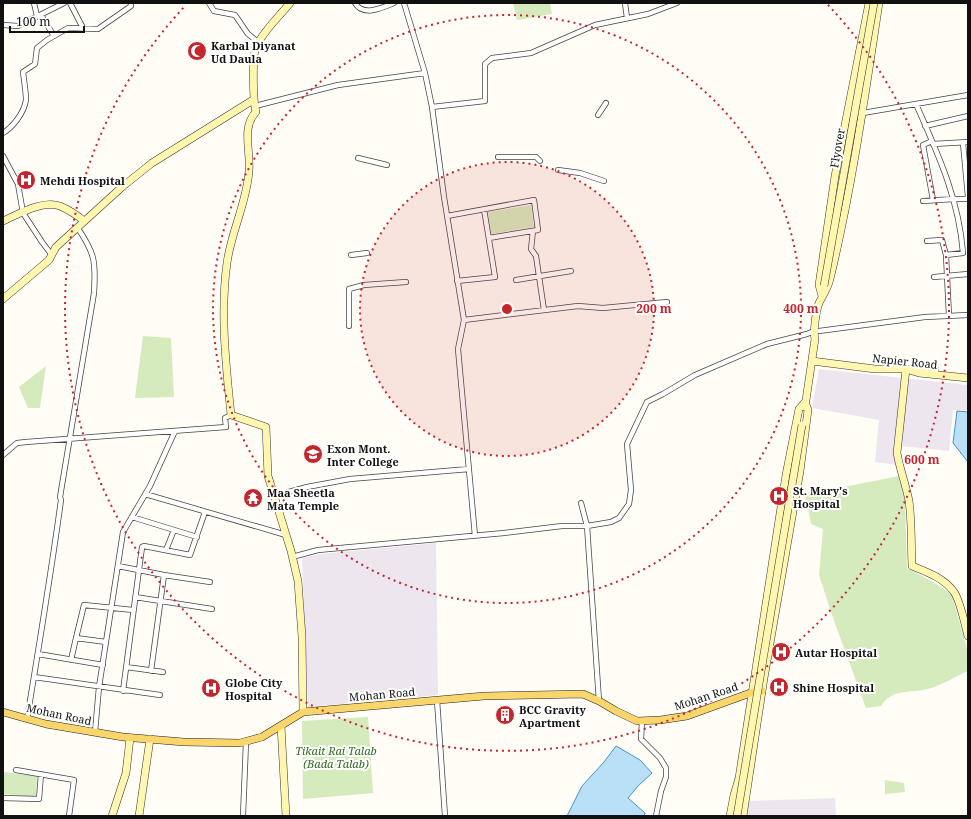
<svg xmlns="http://www.w3.org/2000/svg" width="971" height="819" font-family="'Noto Serif',serif">
	<rect width="100%" height="100%" fill="#fffdf5"/>
	<path fill="#eee6ef" d="M819,369L968,385V410H953L949,451L901,446L897,465L875,462L879,420L812,408Z
		M436,543L438,695L308,707L302,558L320,554Z
		M835,798L836,816H745L747,801Z"/>
	<path fill="#d5ebbd" d="M513,3H550L552,14L517,20Z
		M531,205L534,227L491,234L488,212Z
		M143,336L171,338L174,397L135,398Z
		M46,366L40,408H28L19,387Z
		M899,476L905,500L907,568L935,583L952,595L968,652V671C956,676 944,684 931,688C913,694 893,687 881,706L866,708L833,618L819,575L823,529L811,524L805,493L818,492Z
		M368,717L373,793L303,799L302,721Z
		M5,772L37,776L36,797L3,794V777Z
		M885,780L904,783L905,792L885,794Z"/>
	<path fill="#b9e0f7" stroke="#3f96cf" d="M957,411L968,412V462L953,443Z
		M616,746L640,760L652,773L638,786L628,798L645,813L644,816H567L582,786L604,762Z"/>
	<g fill="none" stroke-linecap="round" stroke-linejoin="round">
		<g stroke="#444" stroke-width="6">
			<path id="street" d="M34,3L37,16
				M70,3L83,28
				M209,3L214,11L235,15L248,34L258,42
				M355,3C363,17 382,8 394,3
				M404,3L425,73L432,107L485,101V64L492,58L531,53L595,25L648,14L677,3
				M625,3L627,18
				M41,15L54,36
				M3,25L18,26L64,3
				M916,104C938,154 959,199 963,253L946,255L949,316
				M255,106L338,85L425,73
				M432,107L444,197L464,320L458,349L475,536
				M860,112L863,113L968,95
				M598,115L606,103
				M925,126L968,116
				M3,133C13,127 24,113 26,100C26,92 24,81 23,72L35,64L37,48L47,40L68,28L98,29L131,6V3
				M932,141L923,145L933,200
				M963,143L968,197
				M933,144L968,142
				M3,156L18,184L23,213L42,242L51,254
				M498,157H536L540,161
				M358,158L387,165
				M558,170L580,173L604,181
				M923,201L954,199H968
				M447,216L534,200L538,230L489,238
				M533,231L531,249L536,256L544,310
				M927,241L942,240L946,255
				M351,255L367,253
				M934,277L968,274
				M516,280L571,271
				M457,281L495,277L484,209
				M464,320L578,306L603,308L667,302
				M349,326V289L364,285L406,282
				M819,331L925,317L968,315
				M3,455L17,443L26,442L226,427L225,418L231,415
				M145,494L286,535
				M274,496L307,487L350,479L469,469
				M581,503L587,526L599,701
				M132,517L197,537
				M166,550L174,530
				M292,557L318,550L504,533L562,526H587L611,522L619,518L629,504L631,490L627,444L647,402L663,394L695,375L767,344L807,334L814,331
				M118,566L164,575L210,582
				M135,597L212,609
				M106,642L76,638L84,605L133,610
				M38,654L103,665
				M71,660L76,638
				M126,667L163,672
				M151,671L164,575
				M34,677L160,695
				M123,691L142,547L144,546L190,555L205,512
				M437,700L445,816
				M27,719C39,646 51,574 61,500L60,497L94,293C96,262 95,253 77,227
				M642,721L641,739L660,758L666,768V777L661,791L656,816
				M95,732L99,687L123,532L150,486L175,431
				M16,770L74,780L69,816
				M3,798L39,799L41,774
				M243,816L246,742"/>
		</g>
		<g stroke="#333" stroke-width="8">
			<path id="secondary" d="M290,3C279,17 263,31 256,47C252,57 253,101 256,112C241,127 251,152 249,171C247,202 231,232 227,263C220,312 226,366 231,415L266,427L268,476L291,551L298,581L302,637L303,712
				M3,221C19,214 42,200 60,206C69,210 77,215 84,221
				M822,296L819,285L835,176L869,3
				M3,299L49,260L56,247L122,187L152,163L253,100
				M812,361L875,369H906L919,373L968,378
				M906,369L897,453C900,470 906,485 909,501C912,522 911,545 912,566C927,572 944,578 954,592C960,600 965,625 968,636
				M910,369L917,368L935,370
				M805,407L815,339C813,332 816,311 819,303C823,295 828,288 830,279C852,188 865,95 879,3
				M281,726L286,816
				M112,816L126,773L130,738
				M139,816L150,739
				M730,816L734,795L739,778L786,475L799,409L805,402L808,410L800,471L764,678L743,816"/>
		</g>
		<g stroke="#222" stroke-width="8">
			<path id="primary" d="M3,712L46,724L123,737L184,742L240,743L262,737L303,712L484,696L583,694L599,701L616,711L637,721L660,720L687,716L753,692L762,691"/>
		</g>
		<use href="#street" stroke="#fff" stroke-width="4.5"/>
		<use href="#secondary" stroke="#fff6b0" stroke-width="7"/>
		<use href="#primary" stroke="#f9d66b" stroke-width="7"/>
		<g stroke="#333" stroke-width="8" stroke-linecap="butt">
			<path id="secondary-bridge" d="M824,286L874,3
				M737,816L802,425"/>
		</g>
		<use href="#secondary-bridge" stroke="#fff6b0" stroke-width="7"/>
	</g>
	<circle cx="507" cy="309" r="147" fill="#c4262e" fill-opacity=".12"/>
	<g fill="none" stroke="#c4262e" stroke-width="2" stroke-dasharray="2 4">
		<circle cx="507" cy="309" r="147"/>
		<circle cx="507" cy="309" r="294"/>
		<path d="M828 5A442 442 0 1 1 186 5"/>
	</g>
	<defs>
		<g id="mosque-disc" transform="scale(1)"><circle r="9.5" fill="#c4262e" stroke="#fff"/><path d="M3.5-4.9A6 6 0 1 0 3.5 4.9A5 5 0 1 1 3.5-4.9Z" fill="#fff"/></g>
		<g id="hospital-disc" transform="scale(1)"><circle r="9.5" fill="#c4262e" stroke="#fff"/><path d="M-5-5h3v3.5h4V-5h3V5h-3V1.5h-4V5h-3Z" fill="#fff"/></g>
		<g id="university-disc" transform="scale(1)"><circle r="9.5" fill="#c4262e" stroke="#fff"/><path d="M0-5L7-2L0 1L-7-2ZM-4 1L0 2.5L4 1V4Q0 6-4 4Z" fill="#fff"/></g>
		<g id="temple-disc" transform="scale(1)"><circle r="9.5" fill="#c4262e" stroke="#fff"/><path d="M0-6L5-2H3V0L6.5 2.5H4V6H1.5V3h-3V6H-4V2.5H-6.5L-3 0V-2H-5Z" fill="#fff"/></g>
		<g id="building-disc" transform="scale(1)"><circle r="9.5" fill="#c4262e" stroke="#fff"/><path d="M-4-6H4V6H1V3H-1V6H-4ZM-2.5-4.3h1.7v1.8h-1.7ZM.8-4.3h1.7v1.8H.8ZM-2.5-1h1.7V.8h-1.7ZM.8-1h1.7V.8H.8Z" fill="#fff"/></g>
	</defs>
	<g fill-rule="evenodd">
		<use href="#mosque-disc" x="197" y="51"/>
		<use href="#hospital-disc" x="26" y="180"/>
		<use href="#university-disc" x="313" y="454"/>
		<use href="#hospital-disc" x="779" y="496"/>
		<use href="#temple-disc" x="253" y="498"/>
		<use href="#hospital-disc" x="781" y="652"/>
		<use href="#hospital-disc" x="779" y="687"/>
		<use href="#hospital-disc" x="211" y="688"/>
		<use href="#building-disc" x="505" y="715"/>
	</g>
	<g text-anchor="middle" dominant-baseline="central" stroke-width="4" stroke-linejoin="round" paint-order="stroke">
		<g font-size="11" font-weight="bold" fill="#111" stroke="#fff" text-anchor="start">
			<text x="211" y="45">Karbal Diyanat<tspan x="211" dy="13">Ud Daula</tspan></text>
			<text x="40" y="180">Mehdi Hospital</text>
			<text x="327" y="448">Exon Mont.<tspan x="327" dy="13">Inter College</tspan></text>
			<text x="793" y="490">St. Mary's<tspan x="793" dy="13">Hospital</tspan></text>
			<text x="267" y="492">Maa Sheetla<tspan x="267" dy="13">Mata Temple</tspan></text>
			<text x="795" y="652">Autar Hospital</text>
			<text x="225" y="682">Globe City<tspan x="225" dy="13">Hospital</tspan></text>
			<text x="793" y="687">Shine Hospital</text>
			<text x="519" y="709">BCC Gravity<tspan x="519" dy="13">Apartment</tspan></text>
		</g>
		<g font-size="11" fill="#111" stroke="#fff">
			<text transform="translate(837 148) rotate(-80)">Flyover</text>
			<text transform="translate(905 361) rotate(6)">Napier Road</text>
			<text transform="translate(382 694) rotate(-5)">Mohan Road</text>
			<text transform="translate(706 696) rotate(-18)">Mohan Road</text>
			<text transform="translate(59 714) rotate(12)">Mohan Road</text>
		</g>
		<g font-size="11" font-style="italic" fill="#2f6b1f" stroke="#fff">
			<text x="336" y="750">Tikait Rai Talab<tspan x="336" dy="13">(Bada Talab)</tspan></text>
		</g>
	</g>
	<circle cx="507" cy="309" r="6" fill="#c4262e" stroke="#fff" stroke-width="2"/>
	<g font-size="12" text-anchor="middle" font-weight="bold" fill="#c4262e" stroke="#fff" stroke-width="4" stroke-linejoin="round" paint-order="stroke">
		<text x="654" y="313">200 m</text>
		<text x="801" y="313">400 m</text>
		<text x="922" y="464">600 m</text>
	</g>
	<rect width="971" height="819" fill="none" stroke="#111111" stroke-width="8"/>
	<path d="M10 26v6h74v-6" fill="none" stroke="#111111" stroke-width="2"/>
	<text x="16" y="26" font-size="12" fill="#111111" stroke="#ffffff" stroke-width="3" paint-order="stroke">100 m</text>
</svg>
